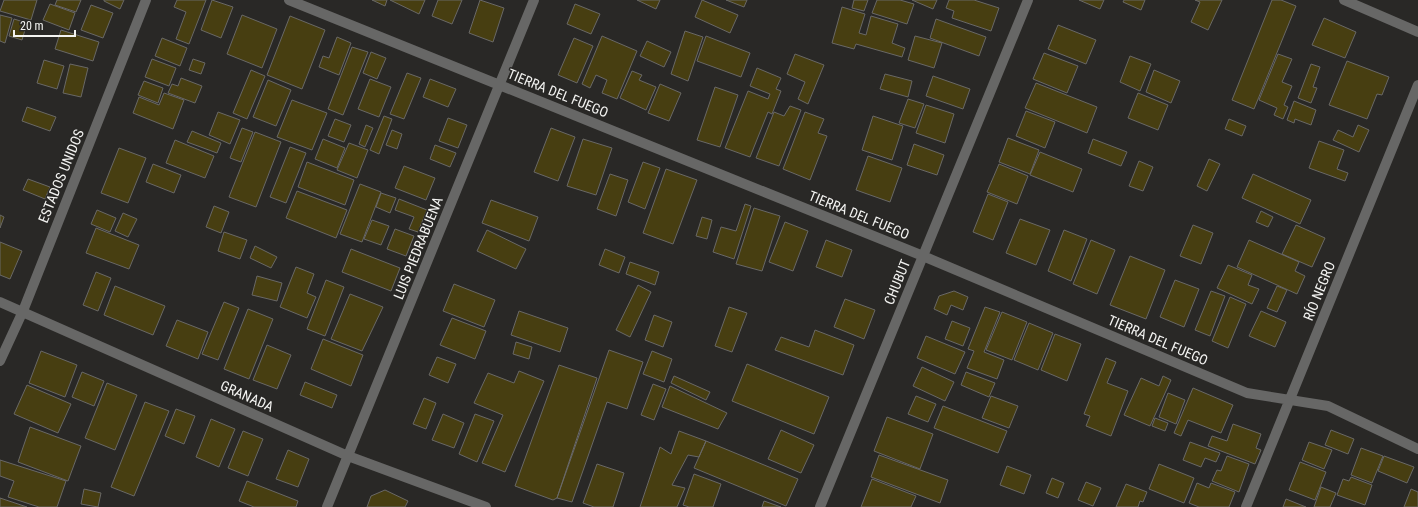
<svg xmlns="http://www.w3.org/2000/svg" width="1418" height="507" font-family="'Roboto Condensed',sans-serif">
	<rect width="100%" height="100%" fill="#292826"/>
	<path fill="#473e11" stroke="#696866" d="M4,0H37L31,20L0,11Z
		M57,0H81L76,12L55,5Z
		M104,0H124L120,9L104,1Z
		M177,0H206L189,44L176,39L186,12L174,7Z
		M212,0L233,7L221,38L201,30Z
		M372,0H387L385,6Z
		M390,0H425L419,14Z
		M438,0H462L452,24L432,16Z
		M480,0L504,8L493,42L469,33Z
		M637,0H660L656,9Z
		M702,0L738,15L730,33L695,17Z
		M726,0H747L744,7Z
		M854,0H868L864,11L852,8Z
		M877,0H900L914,4L907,24L872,13Z
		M912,0H937L933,9Z
		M949,0H974L999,8L991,31L952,18L954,11L946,8Z
		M1079,0H1104L1100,9Z
		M1124,0H1145L1141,10L1123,2Z
		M1195,0H1222L1208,30L1191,22L1200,2Z
		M1272,0H1281L1296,6L1254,109L1232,100Z
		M50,4L75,13L69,30L43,20Z
		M575,4L600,14L591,34L567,24Z
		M91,5L113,13L103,38L81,30Z
		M842,7L865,14L859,33L866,35L871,16L898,24L892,43L905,48L902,57L856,44L854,49L832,43Z
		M0,15L12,18L5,43L0,41Z
		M242,15L277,29L262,68L227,54Z
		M290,16L325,30L302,89L267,75Z
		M1324,18L1356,32L1345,58L1312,45Z
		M14,19L27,23L22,40L9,36Z
		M936,19L986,37L979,56L930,38Z
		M1058,25L1096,40L1086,64L1048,49Z
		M61,30L99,42L93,61L55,49Z
		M685,31L703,37L688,81L671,74Z
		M602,36L637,51L617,99L602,93L607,80L596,75L590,88L582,84Z
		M706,36L750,53L741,77L697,61Z
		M915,36L942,43L934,68L908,60Z
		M337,37L351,43L339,75L319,67L323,56L329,58Z
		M162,38L187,48L180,66L155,56Z
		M574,38L593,46L577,83L558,75Z
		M647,41L671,52L664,67L640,56Z
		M352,47L368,52L343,115L328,109Z
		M371,52L386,58L377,79L363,73Z
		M1044,53L1078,66L1067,93L1033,79Z
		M795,54L824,65L808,104L798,99L805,82L787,74Z
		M1278,54L1292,59L1282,82L1292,86L1284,105L1288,107L1283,119L1274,115L1277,108L1259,100Z
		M1130,56L1151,64L1140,91L1120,82Z
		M152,59L176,68L169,86L145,77Z
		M193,59L205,63L201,74L189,70Z
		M44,60L64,66L57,89L37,83Z
		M1347,61L1389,77L1382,95L1377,94L1367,119L1329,105Z
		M70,64L88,68L81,97L63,93Z
		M1311,64L1320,67L1313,87L1317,88L1311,103L1298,98Z
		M757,68L781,78L776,89L781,91L772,114L768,112L750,157L725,148L748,91L768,99L770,94L750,86Z
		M251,70L265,76L247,119L233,113Z
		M1154,70L1180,81L1171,103L1146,92Z
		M632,71L642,75L639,80L656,87L646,110L620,98Z
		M407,73L421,78L404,119L390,114Z
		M885,74L912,81L908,97L880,89Z
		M933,76L970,89L963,109L926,96Z
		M181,78L202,86L195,103L168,93L172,84L178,86Z
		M370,79L391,87L379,117L358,109Z
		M430,79L456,89L448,107L423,97Z
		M268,80L291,90L276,126L253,117Z
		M144,81L163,88L158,103L138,95Z
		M1036,83L1097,107L1087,133L1025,108Z
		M660,84L681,93L669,121L648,113Z
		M715,87L738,95L720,147L697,140Z
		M164,93L184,100L173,129L133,113L139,97L159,105Z
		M1138,93L1168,105L1158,130L1128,118Z
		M908,99L924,104L915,128L899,123Z
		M292,100L327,113L312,150L277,137Z
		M1294,101L1316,110L1311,125L1295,119L1294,123L1287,120Z
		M926,105L954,114L945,143L916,133Z
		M790,106L801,110L779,166L756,158L774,112L784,116Z
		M27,107L56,117L50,131L22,121Z
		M1026,111L1055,122L1045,148L1016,136Z
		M218,112L240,120L230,144L209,135Z
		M805,112L824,119L818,133L827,136L810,180L783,169Z
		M384,116L392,119L379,154L370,150Z
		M873,116L903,126L892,160L862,150Z
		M448,118L467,125L458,148L439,141Z
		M335,119L351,125L344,142L328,136Z
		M1229,119L1246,126L1242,136L1225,129Z
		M366,125L373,128L365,147L359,144Z
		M1358,125L1369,130L1359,152L1333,140L1338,130L1353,137Z
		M242,128L253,132L241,162L230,158Z
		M551,128L575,137L558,181L534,172Z
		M392,130L402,134L397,149L386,145Z
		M192,131L221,143L217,153L187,142Z
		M255,132L281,142L256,207L229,197Z
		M1008,138L1039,150L1030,174L999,162Z
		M323,139L345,148L337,168L315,159Z
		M583,139L612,148L596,195L567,186Z
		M1093,139L1127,152L1121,166L1088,153Z
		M175,140L214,156L205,178L166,163Z
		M1319,141L1344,150L1337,169L1348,173L1345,181L1309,168Z
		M349,143L368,150L357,178L337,170Z
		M914,144L944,155L937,175L907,165Z
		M435,145L456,153L450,167L430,159Z
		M290,147L306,153L286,203L270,197Z
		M119,148L146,158L128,203L101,193Z
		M1040,152L1082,169L1073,192L1030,175Z
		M868,156L902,168L890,202L856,190Z
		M1209,159L1220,164L1207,191L1197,186Z
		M1139,161L1153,167L1143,191L1129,186Z
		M307,162L354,180L345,205L298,187Z
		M643,162L660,168L645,209L628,202Z
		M153,164L181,175L174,193L146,182Z
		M999,164L1028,176L1017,204L987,192Z
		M404,166L435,178L426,200L395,188Z
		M666,169L697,180L673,244L643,233Z
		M610,174L628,180L616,216L597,209Z
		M1253,174L1311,200L1300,224L1242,198Z
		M28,179L50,187L45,199L23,190Z
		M360,184L381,192L362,242L340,234Z
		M297,191L347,210L336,238L286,218Z
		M381,193L396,198L390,213L376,207Z
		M988,194L1008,202L993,240L973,232Z
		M399,199L427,210L418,232L409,229L414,217L395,210Z
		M491,200L538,217L529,241L482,223Z
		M745,204L751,206L734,259L713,252L721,227L736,231Z
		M214,206L229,212L221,233L206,227Z
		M754,208L780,216L762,271L736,264Z
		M97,210L116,218L110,232L91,224Z
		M1261,211L1273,217L1268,227L1256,222Z
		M123,213L137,219L128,237L115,231Z
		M0,215L4,217L0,228Z
		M702,217L712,220L707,239L696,236Z
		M1020,219L1050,230L1036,265L1006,253Z
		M372,220L389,226L381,245L364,239Z
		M785,222L808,231L793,271L769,262Z
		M1193,225L1213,233L1201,264L1180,256Z
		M1296,225L1325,238L1312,267L1282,254Z
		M96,228L139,245L129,269L86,253Z
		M395,229L414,236L406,256L387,249Z
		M487,230L526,249L516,269L477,251Z
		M1064,230L1087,239L1071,281L1048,271Z
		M224,232L247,240L240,259L218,251Z
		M826,240L852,250L842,277L816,267Z
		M1091,240L1115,250L1097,294L1073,284Z
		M1249,240L1299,262L1295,271L1305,276L1297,294L1237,267Z
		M0,242L22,251L10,279L0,275Z
		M255,246L277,257L271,268L250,258Z
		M351,249L400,268L391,291L342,272Z
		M605,249L625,257L619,273L599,265Z
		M1130,256L1165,270L1146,319L1110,305Z
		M630,262L659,272L655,285L626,274Z
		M1228,265L1252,275L1248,285L1259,289L1252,304L1217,288Z
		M296,267L314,274L307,293L316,297L307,318L280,307Z
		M96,272L111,278L98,311L83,305Z
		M257,276L282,283L277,301L252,295Z
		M326,280L344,287L325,336L307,329Z
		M1175,280L1199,289L1184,327L1160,317Z
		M454,284L495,300L484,327L443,311Z
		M638,285L651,292L630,337L616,330Z
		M115,286L165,306L153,335L104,315Z
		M1277,286L1287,290L1277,312L1267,308Z
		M954,291L968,297L963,310L951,305L947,315L934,309L939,296Z
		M1211,291L1225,296L1210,336L1195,330Z
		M350,294L383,307L362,351L331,339Z
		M1230,297L1246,304L1228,348L1212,341Z
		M845,299L875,310L864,339L834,327Z
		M224,302L239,308L218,360L202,354Z
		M729,307L747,313L732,352L715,346Z
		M985,307L1000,312L984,352L1004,360L997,379L967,368L974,351L968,349Z
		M248,309L273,319L249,379L224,369Z
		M519,311L568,328L560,352L511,335Z
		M1261,311L1286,322L1275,347L1249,336Z
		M1002,312L1027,322L1012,360L986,350Z
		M654,315L672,322L663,347L645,340Z
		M452,318L486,331L475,359L440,345Z
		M177,320L208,332L198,359L166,346Z
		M952,321L970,328L963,346L945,339Z
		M1029,323L1053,333L1038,370L1014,360Z
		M815,330L854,345L843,375L775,350L781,337L809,347Z
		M1055,334L1081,344L1067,381L1041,370Z
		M926,336L965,352L955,374L917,358Z
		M323,339L363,355L351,386L311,369Z
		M516,342L532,347L529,359L513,354Z
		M267,345L291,355L277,389L253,380Z
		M609,350L643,362L627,409L607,402L572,502L557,498Z
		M41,351L77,365L65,397L29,383Z
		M652,351L672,359L664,382L643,374Z
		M437,357L456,364L448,383L429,375Z
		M1106,358L1116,362L1107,383L1128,391L1111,436L1086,426L1090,416L1084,414Z
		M747,364L829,397L814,434L732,401Z
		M559,365L597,378L557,498L553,500L515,486Z
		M922,367L954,382L945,401L913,386Z
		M519,371L544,381L505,472L482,463L503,415L474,403L488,373L514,383Z
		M82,372L104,381L94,406L72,397Z
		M966,372L995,383L989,397L961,385Z
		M674,376L710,392L706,400L671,383Z
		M1163,376L1171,380L1150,426L1124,415L1141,378L1159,386Z
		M305,382L337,395L332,408L300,395Z
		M107,383L137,395L115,450L85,438Z
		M653,384L666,389L654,420L641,415Z
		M27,385L71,404L58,433L14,414Z
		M670,386L727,413L718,429L662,407Z
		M1193,388L1233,405L1221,433L1188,420L1181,436L1174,433Z
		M1168,393L1185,400L1176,424L1159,417Z
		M916,396L936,404L928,422L908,414Z
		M991,396L1018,406L1009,428L982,418Z
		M424,398L436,403L426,429L413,424Z
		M145,402L169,411L134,496L111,487Z
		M943,406L1007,431L998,453L934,428Z
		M176,409L195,416L184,444L165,436Z
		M443,414L464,423L454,448L432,440Z
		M475,414L494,421L477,462L459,454Z
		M887,417L933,434L920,469L874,451Z
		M1155,418L1168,423L1165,431L1152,426Z
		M211,419L235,429L219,467L196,457Z
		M1233,424L1261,434L1256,448L1261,450L1255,464L1208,446L1212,436L1227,441Z
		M30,427L81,446L68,481L18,462Z
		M781,430L814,445L801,473L768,459Z
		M1331,430L1354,439L1348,454L1325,445Z
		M243,431L263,439L248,476L228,468Z
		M679,431L706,441L699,457L688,455L672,485L685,488L677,507H640L660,447L671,454Z
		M706,441L798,479L786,506L694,468Z
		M1190,442L1220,453L1216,462L1205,458L1201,467L1183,460Z
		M1309,442L1332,450L1324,469L1302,460Z
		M1361,448L1383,456L1372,483L1351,475Z
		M288,450L309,459L298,487L276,479Z
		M879,455L948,480L940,503L871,477Z
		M1227,456L1249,464L1239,492L1212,481L1217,470L1221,471Z
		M1384,456L1414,467L1407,483L1378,471Z
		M0,460L66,481L57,507H39L8,497L14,481L0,476Z
		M1300,462L1326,472L1315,500L1289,490Z
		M597,464L624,473L613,507H594L583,503Z
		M1159,464L1194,478L1184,503L1149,489Z
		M1007,466L1031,475L1024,494L1000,485Z
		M694,474L721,484L713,507H689L683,505Z
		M1351,477L1372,485L1365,505L1337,495L1343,479L1349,481Z
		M1052,478L1064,483L1058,498L1046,493Z
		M872,479L916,496L911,507H861Z
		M247,481L298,501L296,507H254L239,501Z
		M1086,482L1101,488L1093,506L1078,500Z
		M1197,483L1209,488L1211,483L1235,492L1229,507H1199L1189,503Z
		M1126,484L1147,492L1143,502L1140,501L1138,507H1116Z
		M1321,487L1336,493L1330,507H1314Z
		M84,489L101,493L98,507L81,504Z
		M1411,489L1418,492V507H1404Z
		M385,490L408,501L405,507H367L371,496Z
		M0,498L27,507H0Z
		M1286,499L1306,507H1283Z
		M764,501L781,507H762Z"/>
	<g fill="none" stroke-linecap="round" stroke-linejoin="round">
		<path stroke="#676766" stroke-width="10" d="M289,0L923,256L1247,393L1328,406L1418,449
			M1344,0L1418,32
			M0,302L348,456L486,507
			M0,361L23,311L146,0
			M327,507L534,0
			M820,507L1028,0
			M1246,507L1418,85"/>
	</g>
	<g text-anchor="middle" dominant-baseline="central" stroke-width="3" stroke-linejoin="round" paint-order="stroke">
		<g font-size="14" fill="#f4f4f2" stroke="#292826">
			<text transform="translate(558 93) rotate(22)">TIERRA DEL FUEGO</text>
			<text transform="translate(61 176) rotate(-68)">ESTADOS UNIDOS</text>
			<text transform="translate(859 215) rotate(22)">TIERRA DEL FUEGO</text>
			<text transform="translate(418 248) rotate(-68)">LUIS PIEDRABUENA</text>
			<text transform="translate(897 282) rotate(-68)">CHUBUT</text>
			<text transform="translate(1319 291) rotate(-68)">RÍO NEGRO</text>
			<text transform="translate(1158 340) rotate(23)">TIERRA DEL FUEGO</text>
			<text transform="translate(247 396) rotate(24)">GRANADA</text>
		</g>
	</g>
	<path d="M14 30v6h61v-6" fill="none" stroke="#f4f4f2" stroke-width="2"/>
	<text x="20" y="30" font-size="12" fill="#f4f4f2" stroke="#292826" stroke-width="3" paint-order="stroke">20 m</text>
</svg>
